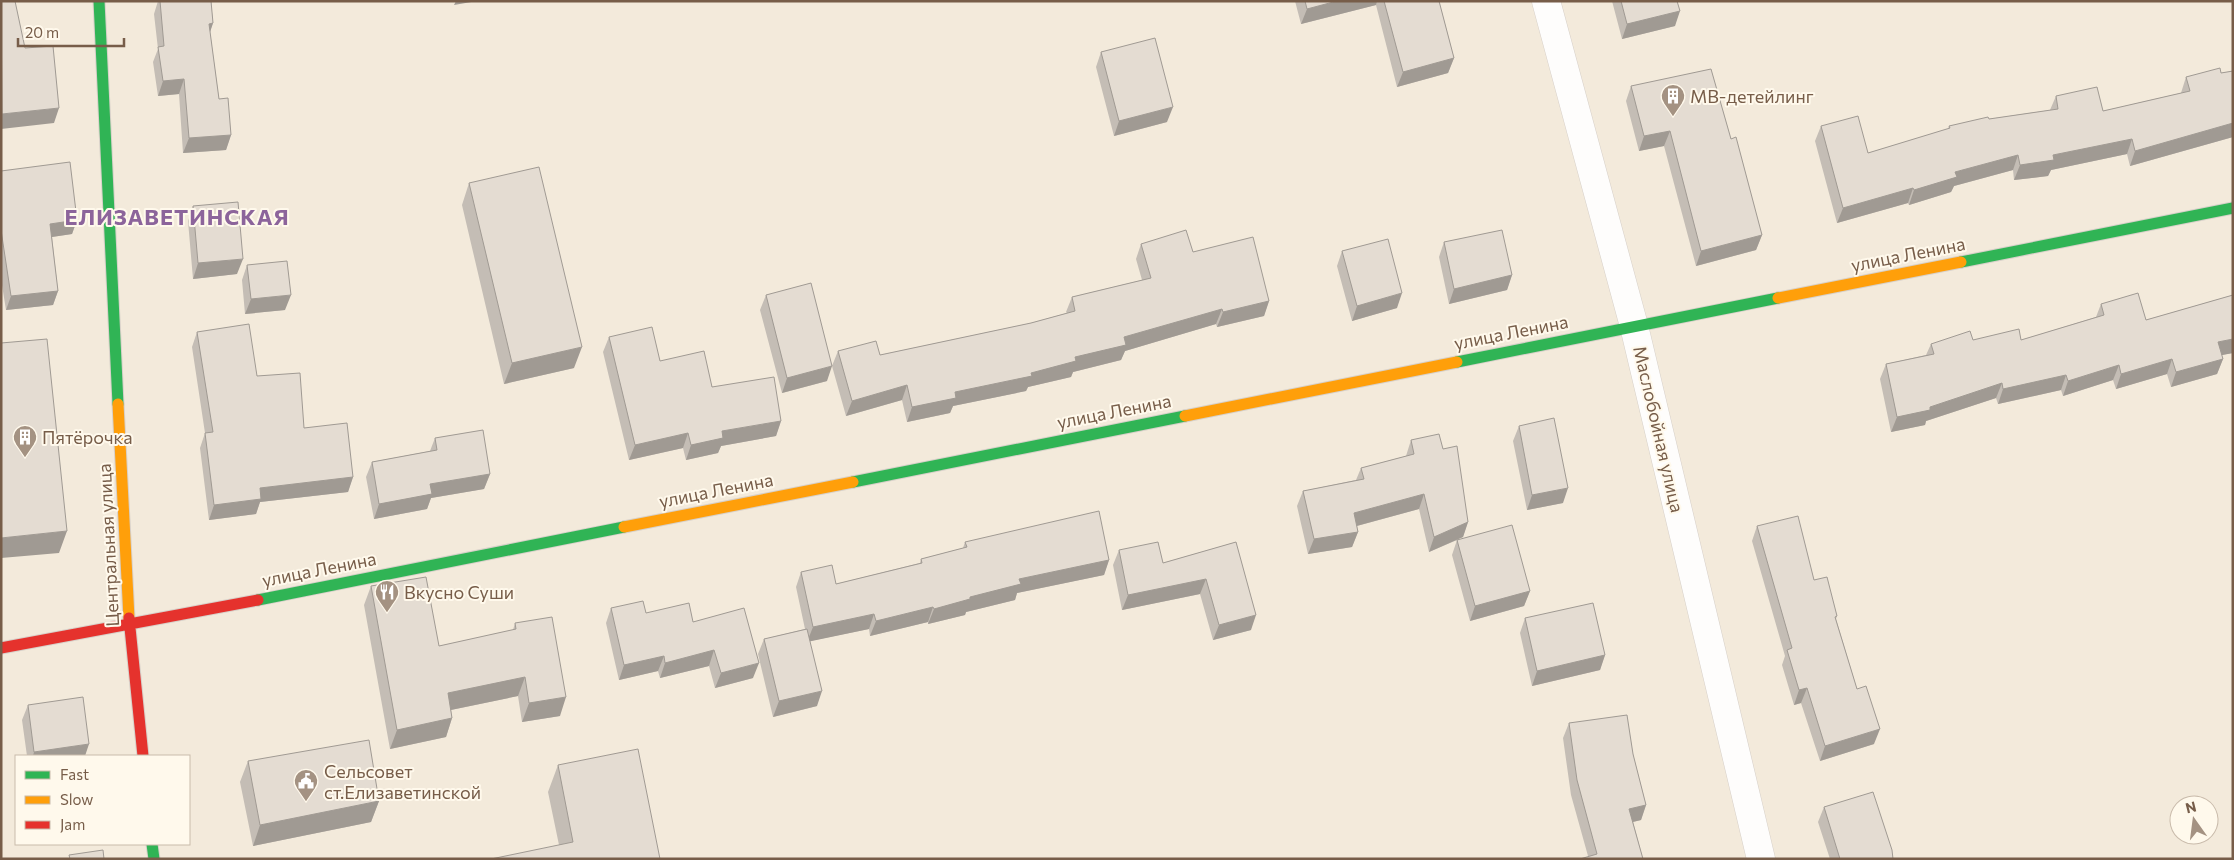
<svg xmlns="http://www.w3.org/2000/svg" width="2234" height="860" font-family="Commissioner,sans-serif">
	<rect width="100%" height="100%" fill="#f7f3eb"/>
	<path fill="#f3eadb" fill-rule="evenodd" d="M1,1H2233V859H1ZM16,756H189V844H16ZM2179,805H2209V835H2179Z"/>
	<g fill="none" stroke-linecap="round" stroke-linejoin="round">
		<g stroke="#d6cfc8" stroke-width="29">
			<path id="street" d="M1546,1L1634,326L1761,859"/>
		</g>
		<g stroke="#d7d0c9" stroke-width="13">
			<path id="fast" d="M99,1L118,404
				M1961,262L2233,208
				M1457,362L1778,298
				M853,482L1185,416
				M258,600L624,527
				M152,844L154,859"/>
		</g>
		<g stroke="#d7d0c9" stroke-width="13">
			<path id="slow" d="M1778,298L1961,262
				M118,404L129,618
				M1185,416L1457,362
				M624,527L853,482"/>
		</g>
		<g stroke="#d7d0c9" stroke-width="13">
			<path id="jam" d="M129,618L143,756
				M1,648L258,600"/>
		</g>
		<use href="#street" stroke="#fefdfc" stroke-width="28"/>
		<use href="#fast" stroke="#30b455" stroke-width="11"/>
		<use href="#slow" stroke="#ff9f0a" stroke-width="11"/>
		<use href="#jam" stroke="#e5322d" stroke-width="11"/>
	</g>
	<path fill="#c4bdb5" d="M158,1H211L213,23L210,32L219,99L231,135L226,150L183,153L179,94L158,96L153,62L158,49L154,14Z
		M1295,1H1439L1454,58L1448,73L1397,87L1376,5L1301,24Z
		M1612,1H1677L1675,26L1622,39Z
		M1101,52L1167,122L1114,136L1096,67Z
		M2233,71V137L2130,166L2127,154L2051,170L2048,176L2014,180L2013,170L1954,186L1951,192L1909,205L1908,203L1837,223L1815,141L1821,126L1868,153L1948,129L1949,126L1989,119L2050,110L2056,96L2103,111L2181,93L2186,77L2221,73Z
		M1631,86L1731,139L1762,235L1756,250L1696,266L1664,146L1639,151L1626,101Z
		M1,171L77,220L72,234L52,237L58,291L53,305L6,310L1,279Z
		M469,183L574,368L504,384L462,205Z
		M193,206L237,274L193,279L188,221Z
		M1444,242L1512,275L1507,290L1449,304L1439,257Z
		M1141,244L1193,252L1269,301L1264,316L1217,327L1216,324L1125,351L1121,360L1073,372L1071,377L1028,387L1026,391L953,406L950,413L907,422L902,400L846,416L832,366L838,351L880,355L1031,323L1067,313L1066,312L1072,297L1142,280L1136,259Z
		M1342,251L1397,308L1352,321L1337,266Z
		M247,265L285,310L245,314L242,280Z
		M766,295L827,381L782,393L760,310Z
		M2233,295V353L2221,355L2223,359L2217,374L2171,387L2167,374L2116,389L2113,380L2063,396L2061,390L1998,404L1996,398L1926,421L1925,425L1891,432L1880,379L1886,364L1926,355L1931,344L1973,340H2021L2096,317L2101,304L2146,320Z
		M197,332L257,376L304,428L353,477L348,492L260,502L256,514L209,520L200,448L205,433L192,347Z
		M609,337L660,361L781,421L776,436L721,446L718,453L686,460L683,448L629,460L603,352Z
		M1519,426L1563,503L1527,510L1513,441Z
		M435,438L490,474L484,489L431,498L427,509L374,519L366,477L372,462L430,451Z
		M1411,440L1443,449L1468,522L1463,537L1458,539L1530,591L1524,606L1470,621L1452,555L1457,540L1429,552L1419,509L1357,526L1358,532L1352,547L1308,554L1297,506L1303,491L1356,480L1361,468L1406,456Z
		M1757,526L1814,580L1837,616L1836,619L1857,689L1874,744L1820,761L1801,703L1794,705L1782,665L1785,656L1752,541Z
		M965,542L1109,560L1104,575L1017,593L1015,600L966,612L965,615L928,624V622L870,636L869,629L810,641L817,706L773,717L758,654L764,639L805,629L796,587L801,572L836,584L920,563L921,559L963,548Z
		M1236,542L1251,630L1213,640L1200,594L1122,610L1113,565L1119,550L1163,563Z
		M371,586L439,646L513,630L515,623L560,716L522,722L518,696L451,710L452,718L446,737L390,749L364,605Z
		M611,608L646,613L693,622L753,678L715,688L709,666L660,678L658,671L619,680L606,623Z
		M1525,618L1605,655L1600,670L1532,686L1520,633Z
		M28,705L85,756H27L22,720Z
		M1569,723L1633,754L1646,805L1641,820L1633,822L1643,859L1588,856L1571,795L1563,738Z
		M248,761L379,801L371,822L253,846L240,782Z
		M558,765L660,859L559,845L548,792Z
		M1824,807L1893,859H1830L1818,822Z"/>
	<path fill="#a09a93" d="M456,1H477L454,5Z
		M1337,1H1377L1376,5L1301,24L1307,9Z
		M1680,11L1675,26L1622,39L1627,24Z
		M213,23L208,38L209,24Z
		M1454,58L1448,73L1397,87L1403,72Z
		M184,79L179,94L158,96L163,81Z
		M1173,107L1167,122L1114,136L1119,121Z
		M59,108L54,123L1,129L2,114Z
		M2233,123V137L2130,166L2135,151Z
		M1670,131L1664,146L1639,151L1644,136Z
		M231,135L226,150L183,153L189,138Z
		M2132,139L2127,154L2051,170L2048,176L2014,180L2020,165L2053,155Z
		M2018,155L2013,170L1954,186L1951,192L1909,205L1914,190L1955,172Z
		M1913,188L1908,203L1837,223L1843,208Z
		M77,220L72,234L45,238L50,224Z
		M1762,235L1756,250L1696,266L1701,251Z
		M243,259L237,274L193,279L198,263Z
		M1512,275L1507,290L1449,304L1454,289Z
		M58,291L53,305L6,310L11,296Z
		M1402,293L1397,308L1352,321L1357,306Z
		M291,295L285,310L245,314L251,299Z
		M1269,301L1264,316L1217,327L1223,312Z
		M1222,309L1216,324L1125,351L1121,360L1073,372L1071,377L1028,387L1026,391L953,406L950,413L907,422L912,407L955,392L1031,373L1075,357L1124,337Z
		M2233,339V353L2212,357L2218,342Z
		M582,347L574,368L504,384L512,363Z
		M2172,359L2167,374L2116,389L2121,374Z
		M2223,359L2217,374L2171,387L2176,372Z
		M2119,365L2113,380L2063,396L2068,381Z
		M832,366L827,381L782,393L787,378Z
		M2066,375L2061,390L1998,404L2003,389Z
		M2002,383L1996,398L1926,421L1925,425L1891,432L1897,417L1930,407Z
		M907,385L902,400L846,416L852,401Z
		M781,421L776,436L721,446L718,453L686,460L691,445L722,431Z
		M688,433L683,448L629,460L635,445Z
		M490,474L484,489L431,498L427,509L374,519L379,504L430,484Z
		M353,477L348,492L260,502L256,514L209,520L214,505L260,488Z
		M1568,488L1563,503L1527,510L1532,495Z
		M1424,494L1419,509L1349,528L1354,513Z
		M1468,522L1463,537L1429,552L1434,537Z
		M67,531L59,553L1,558V538Z
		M1358,532L1352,547L1308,554L1314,539Z
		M1109,560L1104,575L1017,593L1015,600L966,612L965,615L928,624L934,609L970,597L1019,579Z
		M1206,579L1200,594L1122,610L1128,595Z
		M1530,591L1524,606L1470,621L1475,606Z
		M933,607L928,622L870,636L876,621Z
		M874,614L869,629L807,642L813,627Z
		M1256,615L1251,630L1213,640L1219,625Z
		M714,650L709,666L660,678L665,663Z
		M1605,655L1600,670L1532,686L1537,671Z
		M664,656L658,671L619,680L624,665Z
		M759,663L753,678L715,688L721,673Z
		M525,677L518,696L441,712L448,693Z
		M1807,688L1801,703L1794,705L1799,690Z
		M822,691L817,706L773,717L779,701Z
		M566,697L560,716L522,722L529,703Z
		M452,718L446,737L390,749L397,730Z
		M1880,729L1874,744L1820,761L1825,746Z
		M89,744L85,756H33L34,752Z
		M379,801L371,822L253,846L260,825Z
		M1646,805L1641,820L1624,824L1629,809Z"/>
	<path fill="#e4dcd2" stroke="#a09a93" d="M1,1H15L25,48L53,46L59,108L2,114Z
		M160,1H211L213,23L209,24L219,99L228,98L231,135L189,138L184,79L163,81L158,47L164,46Z
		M1305,1H1337L1307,9Z
		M1384,1H1439L1454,58L1403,72Z
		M1621,1H1677L1680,11L1627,24Z
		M1155,38L1173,107L1119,121L1101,52Z
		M2220,68L2221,73L2233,71V123L2135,151L2132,139L2053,155L2054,160L2020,165L2018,155L1955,172L1957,177L1914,190L1913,188L1843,208L1821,126L1858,116L1868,153L1950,128L1949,126L1988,117L1989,119L2058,109L2056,96L2097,87L2103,111L2190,91L2186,77Z
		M1711,69L1731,139L1736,137L1762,235L1701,251L1670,131L1644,136L1631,86Z
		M70,162L77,220L50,224L58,291L11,296L1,230V171Z
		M539,167L582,347L512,363L469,183Z
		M238,202L243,259L198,263L193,206Z
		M1186,230L1193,252L1253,237L1269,301L1223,312L1222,309L1124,337L1126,345L1075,357L1076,361L1031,373L1032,376L955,392L956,398L912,407L907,385L852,401L838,351L876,341L880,355L1031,323L1075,311L1072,297L1151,278L1141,244Z
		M1502,230L1512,275L1454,289L1444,242Z
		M1388,239L1402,293L1357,306L1342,251Z
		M287,261L291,295L251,299L247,265Z
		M811,283L832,366L787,378L766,295Z
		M2138,293L2146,320L2233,295V339L2218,342L2223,359L2176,372L2172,359L2121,374L2119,365L2068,381L2066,375L2003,389L2002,383L1930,407V410L1897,417L1886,364L1934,354L1931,344L1970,331L1973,340L2019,329L2021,340L2104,315L2101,304Z
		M249,324L257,376L300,373L304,428L347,423L353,477L260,488L261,499L214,505L205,433L213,432L197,332Z
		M652,327L660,361L704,351L712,387L774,377L781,421L722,431L723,438L691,445L688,433L635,445L609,337Z
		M47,339L67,531L1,538V343Z
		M1554,418L1568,488L1532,495L1519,426Z
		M483,430L490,474L430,484L432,494L379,504L372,462L437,450L435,438Z
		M1439,434L1443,449L1457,446L1468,522L1434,537L1424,494L1354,513L1358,532L1314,539L1303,491L1364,479L1361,468L1414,454L1411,440Z
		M1099,511L1109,560L1019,579L1021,584L970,597V599L934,609L933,607L876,621L874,614L813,627L801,572L832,565L836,584L922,563L921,559L967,547L965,542Z
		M1798,516L1814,580L1827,577L1837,616L1835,617L1857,689L1866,686L1880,729L1825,746L1807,688L1799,690L1787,650L1792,648L1757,526Z
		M1512,525L1530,591L1475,606L1457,540Z
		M1158,542L1163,563L1236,542L1256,615L1219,625L1206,579L1128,595L1119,550Z
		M426,577L439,646L516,629L515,623L552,617L566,697L529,703L525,677L448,693L452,718L397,730L371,586Z
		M643,601L646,613L689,603L693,622L744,608L759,663L721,673L714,650L665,663L664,656L624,665L611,608Z
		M1593,603L1605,655L1537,671L1525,618Z
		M807,629L822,691L779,701L764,639Z
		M83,697L89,744L34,752L28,705Z
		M1627,715L1633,754L1646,805L1629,809L1643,859H1580L1597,854L1577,780L1569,723Z
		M369,740L379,801L260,825L248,761Z
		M638,749L660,859H491L573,842L558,765Z
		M1873,792L1892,850L1893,859H1840L1824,807Z
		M103,850L104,859H70L69,855Z"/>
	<defs>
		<g id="building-pin" transform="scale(1.25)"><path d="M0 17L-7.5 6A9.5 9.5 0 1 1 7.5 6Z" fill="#a49282" stroke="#fff9ec"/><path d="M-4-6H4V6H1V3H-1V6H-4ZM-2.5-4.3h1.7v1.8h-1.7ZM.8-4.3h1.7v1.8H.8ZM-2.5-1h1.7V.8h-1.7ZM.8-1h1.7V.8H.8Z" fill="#fff"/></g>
		<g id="restaurant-pin" transform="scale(1.25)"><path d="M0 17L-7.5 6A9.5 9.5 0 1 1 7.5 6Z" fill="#a49282" stroke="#fff9ec"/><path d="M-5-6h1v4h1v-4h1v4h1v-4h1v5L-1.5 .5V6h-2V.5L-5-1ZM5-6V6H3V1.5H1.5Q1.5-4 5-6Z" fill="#fff"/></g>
		<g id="civic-pin" transform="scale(1.25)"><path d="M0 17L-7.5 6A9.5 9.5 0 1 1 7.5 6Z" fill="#a49282" stroke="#fff9ec"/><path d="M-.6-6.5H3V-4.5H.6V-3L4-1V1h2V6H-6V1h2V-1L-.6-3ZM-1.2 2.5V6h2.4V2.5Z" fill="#fff"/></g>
	</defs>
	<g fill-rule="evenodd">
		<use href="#building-pin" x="1673" y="96"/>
		<use href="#building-pin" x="25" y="437"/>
		<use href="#restaurant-pin" x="387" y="592"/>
		<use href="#civic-pin" x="306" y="781"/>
	</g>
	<g text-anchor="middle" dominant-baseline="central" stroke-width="4" stroke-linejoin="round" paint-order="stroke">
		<g font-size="18" fill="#775d49" stroke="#fff9ec" text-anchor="start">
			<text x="1690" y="96">MB-детейлинг</text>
			<text x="42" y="437">Пятёрочка</text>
			<text x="404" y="592">Вкусно Суши</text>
			<text x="324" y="771">Сельсовет<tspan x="324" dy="21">ст.Елизаветинской</tspan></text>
		</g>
		<g font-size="18" fill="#775d49" stroke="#fff9ec">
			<text transform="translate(1908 254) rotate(-11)">улица Ленина</text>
			<text transform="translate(1511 332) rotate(-11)">улица Ленина</text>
			<text transform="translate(1114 411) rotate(-11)">улица Ленина</text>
			<text transform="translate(1659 429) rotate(77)">Маслобойная улица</text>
			<text transform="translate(716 490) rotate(-11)">улица Ленина</text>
			<text transform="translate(108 545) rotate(-93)">Центральная улица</text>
			<text transform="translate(319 569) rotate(-11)">улица Ленина</text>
		</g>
		<g font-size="22" font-weight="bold" letter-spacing="1" fill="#8c649b" stroke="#fff9ec">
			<text x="177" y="216">ЕЛИЗАВЕТИНСКАЯ</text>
		</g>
	</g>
	<rect width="2234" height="860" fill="none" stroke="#775d49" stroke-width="5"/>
	<rect x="15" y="755" width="175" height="90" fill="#fff9ec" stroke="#c9bbab"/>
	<rect x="25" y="771" width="25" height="8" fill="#30b455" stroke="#c9bbab"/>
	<text x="60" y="780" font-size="15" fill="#775d49">Fast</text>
	<rect x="25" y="796" width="25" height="8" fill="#ff9f0a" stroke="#c9bbab"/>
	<text x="60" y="805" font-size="15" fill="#775d49">Slow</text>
	<rect x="25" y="821" width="25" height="8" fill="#e5322d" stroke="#c9bbab"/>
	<text x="60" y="830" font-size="15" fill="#775d49">Jam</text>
	<g transform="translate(2194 820) rotate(346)"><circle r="24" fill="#fff9ec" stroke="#c9bbab"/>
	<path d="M0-4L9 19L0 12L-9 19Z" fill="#a49282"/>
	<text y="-8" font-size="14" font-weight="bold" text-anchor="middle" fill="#775d49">N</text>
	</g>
	<path d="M18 38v8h106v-8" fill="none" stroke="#775d49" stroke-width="2.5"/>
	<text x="25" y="38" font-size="15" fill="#775d49" stroke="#fff9ec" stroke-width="4" paint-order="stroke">20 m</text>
</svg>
